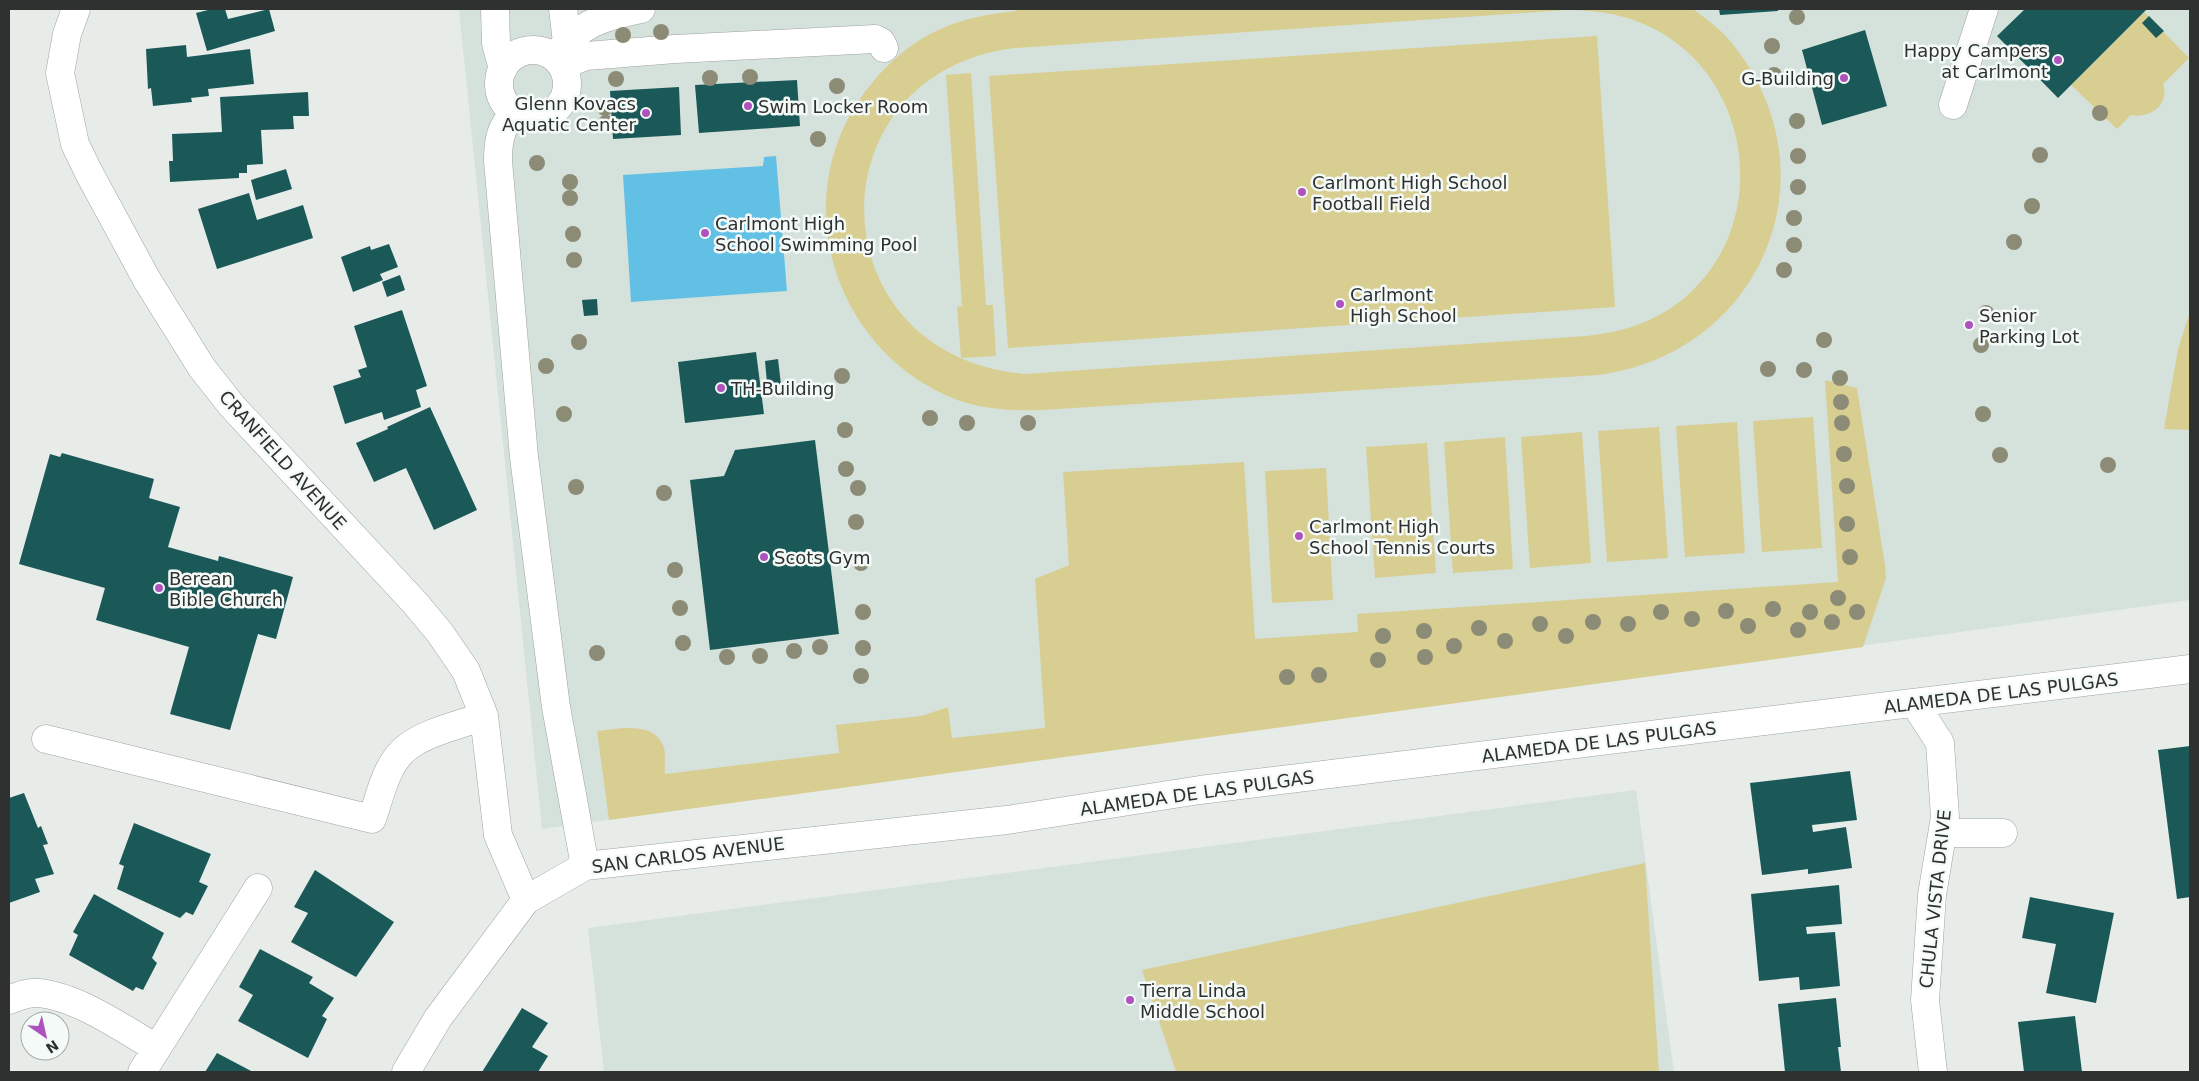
<svg xmlns="http://www.w3.org/2000/svg" width="2199" height="1081" font-family="'DejaVu Sans',sans-serif">
	<rect width="100%" height="100%" fill="#e7ece9"/>
	<path fill="#d5e2db" d="M459,9H2190V600L542,829Z
		M1636,790L1674,1072H604L588,928Z"/>
	<path fill="#d8ce92" fill-rule="evenodd" d="M1016,9H1693C1708,20 1724,32 1735,47C1836,177 1760,354 1598,375L1042,410C1006,411 971,409 939,392C824,334 788,183 872,83C888,63 909,45 932,33C959,19 987,14 1016,11ZM1566,10C1592,10 1617,13 1641,23C1722,55 1759,150 1731,230C1719,265 1692,298 1659,315C1636,328 1612,333 1586,336L1024,374C813,354 812,72 1015,48Z
		M2144,12L2189,58L2163,84C2170,105 2150,119 2131,115L2117,129L2071,85Z
		M1597,36L1615,307L1008,348L989,76Z
		M971,73L986,305H993L996,356L961,358L957,307L962,306L946,75Z
		M2190,312V430L2164,429L2178,349Z
		M1825,380L1857,388L1885,565L1886,578L1863,647L609,820L597,731C616,729 651,721 662,743C667,751 664,765 665,774L839,753L836,725L921,716L948,707L952,738L1045,728L1035,579L1069,565L1063,472L1244,462L1255,639L1358,632L1357,614L1838,582Z
		M1813,417L1822,548L1762,552L1753,421Z
		M1737,422L1745,553L1685,557L1676,426Z
		M1659,427L1668,558L1607,562L1598,431Z
		M1582,432L1591,563L1530,568L1521,437Z
		M1505,437L1513,569L1453,573L1444,442Z
		M1427,443L1436,573L1375,578L1366,447Z
		M1326,468L1333,600L1272,603L1265,471Z
		M1645,863L1659,1072H1176L1142,970Z"/>
	<path fill="#63c0e5" d="M776,156L787,291L631,302L623,175L763,166L764,157Z"/>
	<path fill="#1b5959" d="M212,9H225L228,19L269,9L275,31L207,51L196,13Z
		M1719,9H1778V11L1720,15Z
		M2025,9H2147L2058,98L1997,36Z
		M2149,16L2164,31L2156,38L2142,23Z
		M1865,30L1887,106L1822,125L1802,50Z
		M186,45L187,57L250,49L254,84L208,89L209,96L191,98L192,102L153,106L151,88L148,89L146,49Z
		M797,80L800,126L699,133L695,85Z
		M679,87L681,135L613,139L610,91Z
		M308,92L309,116H293L294,129L261,130L263,164L247,165V173H239V178L170,182L169,161H173L172,134L222,132L220,97Z
		M286,169L292,189L256,200L251,180Z
		M249,193L257,220L303,205L313,238L217,269L198,209Z
		M389,244L398,267L380,274L383,280L353,292L341,257L370,246L371,250Z
		M400,275L405,290L387,297L382,282Z
		M597,299L598,315L584,316L582,300Z
		M402,310L427,386L416,390L421,407L384,420L382,412L345,424L333,386L361,377L358,370L367,367L354,326Z
		M756,352L764,414L685,423L678,362Z
		M778,359L782,393L768,394L765,361Z
		M430,407L477,510L434,530L406,468L374,482L356,443L388,429L387,427Z
		M815,440L839,634L710,650L690,480L724,476L735,450Z
		M62,453L154,479L149,498L180,507L168,547L218,561L219,556L293,577L276,639L258,634L230,730L170,714L189,647L96,620L105,588L19,564L50,454L60,457Z
		M2190,746V897L2177,899L2158,750Z
		M1850,771L1857,820L1812,825L1813,832L1846,827L1852,868L1808,874V869L1762,875L1750,783Z
		M24,793L38,828L41,826L48,844L43,845L54,874L35,879L40,892L9,903V798Z
		M134,823L211,854L199,882L208,886L193,915L186,912L180,918L117,889L124,866L119,864Z
		M315,870L394,922L356,977L291,942L308,913L294,907Z
		M1839,885L1842,924L1806,927L1807,934L1835,932L1840,986L1800,990L1799,977L1759,981L1751,894Z
		M94,894L164,933L152,958L157,963L143,990L136,987L133,991L69,955L78,935L73,932Z
		M2030,897L2114,913L2096,1003L2046,993L2056,944L2022,938Z
		M260,949L313,977L309,983L334,998L322,1016L327,1019L308,1058L238,1021L253,995L239,987Z
		M1836,998L1841,1047H1838L1841,1072H1785L1778,1004Z
		M522,1008L548,1023L532,1047L548,1056L538,1072H482Z
		M2075,1016L2082,1072H2024L2018,1022Z
		M217,1053L253,1072H205Z"/>
	<g fill="none" stroke-linecap="round" stroke-linejoin="round">
		<g stroke="#9ea3a0" stroke-width="29">
			<path id="minor" d="M76,9L67,34L60,73L75,144L89,173L147,280L202,368L232,406L415,603L440,633L466,671L484,716L498,835L526,900
				M495,9L496,43L503,69
				M563,9L567,42
				M499 84a34 34 0 1 1 68 0a34 34 0 1 1-68 0Z
				M556,58C574,24 606,16 641,9
				M564,67L568,63L586,56L675,49L875,39L881,42L884,48
				M1953,105L1984,9
				M514,113C500,128 498,141 498,161L524,457L556,707L585,866
				M1915,704L1940,743L1945,817L1932,895L1925,1000L1933,1072
				M46,739L372,819C380,796 386,765 405,749C425,732 460,725 484,716
				M1943,833H2003
				M9,1000C19,996 28,992 39,993C78,997 122,1028 156,1048
				M142,1072L258,888"/>
		</g>
		<g stroke="#9ea3a0" stroke-width="29">
			<path id="major" d="M406,1072L438,1018L526,900L585,866L1007,820L1200,790L2190,669"/>
		</g>
		<use href="#minor" stroke="#fff" stroke-width="28"/>
		<use href="#major" stroke="#fff" stroke-width="28"/>
	</g>
	<g fill="#8c8b76">
		<circle cx="1797" cy="17" r="8"/>
		<circle cx="661" cy="32" r="8"/>
		<circle cx="623" cy="35" r="8"/>
		<circle cx="1772" cy="46" r="8"/>
		<circle cx="1774" cy="75" r="8"/>
		<circle cx="750" cy="77" r="8"/>
		<circle cx="710" cy="78" r="8"/>
		<circle cx="616" cy="79" r="8"/>
		<circle cx="837" cy="86" r="8"/>
		<circle cx="605" cy="108" r="8"/>
		<circle cx="2100" cy="113" r="8"/>
		<circle cx="1797" cy="121" r="8"/>
		<circle cx="606" cy="123" r="8"/>
		<circle cx="818" cy="139" r="8"/>
		<circle cx="2040" cy="155" r="8"/>
		<circle cx="1798" cy="156" r="8"/>
		<circle cx="537" cy="163" r="8"/>
		<circle cx="570" cy="182" r="8"/>
		<circle cx="1798" cy="187" r="8"/>
		<circle cx="570" cy="198" r="8"/>
		<circle cx="2032" cy="206" r="8"/>
		<circle cx="1794" cy="218" r="8"/>
		<circle cx="573" cy="234" r="8"/>
		<circle cx="2014" cy="242" r="8"/>
		<circle cx="1794" cy="245" r="8"/>
		<circle cx="574" cy="260" r="8"/>
		<circle cx="1784" cy="270" r="8"/>
		<circle cx="1986" cy="313" r="8"/>
		<circle cx="1824" cy="340" r="8"/>
		<circle cx="579" cy="342" r="8"/>
		<circle cx="1981" cy="345" r="8"/>
		<circle cx="546" cy="366" r="8"/>
		<circle cx="1768" cy="369" r="8"/>
		<circle cx="1804" cy="370" r="8"/>
		<circle cx="842" cy="376" r="8"/>
		<circle cx="1840" cy="378" r="8"/>
		<circle cx="1841" cy="402" r="8"/>
		<circle cx="564" cy="414" r="8"/>
		<circle cx="1983" cy="414" r="8"/>
		<circle cx="930" cy="418" r="8"/>
		<circle cx="967" cy="423" r="8"/>
		<circle cx="1028" cy="423" r="8"/>
		<circle cx="1842" cy="423" r="8"/>
		<circle cx="845" cy="430" r="8"/>
		<circle cx="1844" cy="454" r="8"/>
		<circle cx="2000" cy="455" r="8"/>
		<circle cx="2108" cy="465" r="8"/>
		<circle cx="846" cy="469" r="8"/>
		<circle cx="1847" cy="486" r="8"/>
		<circle cx="576" cy="487" r="8"/>
		<circle cx="858" cy="488" r="8"/>
		<circle cx="664" cy="493" r="8"/>
		<circle cx="856" cy="522" r="8"/>
		<circle cx="1847" cy="524" r="8"/>
		<circle cx="1850" cy="557" r="8"/>
		<circle cx="861" cy="563" r="8"/>
		<circle cx="675" cy="570" r="8"/>
		<circle cx="1838" cy="598" r="8"/>
		<circle cx="680" cy="608" r="8"/>
		<circle cx="1773" cy="609" r="8"/>
		<circle cx="1726" cy="611" r="8"/>
		<circle cx="863" cy="612" r="8"/>
		<circle cx="1661" cy="612" r="8"/>
		<circle cx="1810" cy="612" r="8"/>
		<circle cx="1857" cy="612" r="8"/>
		<circle cx="1692" cy="619" r="8"/>
		<circle cx="1593" cy="622" r="8"/>
		<circle cx="1832" cy="622" r="8"/>
		<circle cx="1540" cy="624" r="8"/>
		<circle cx="1628" cy="624" r="8"/>
		<circle cx="1748" cy="626" r="8"/>
		<circle cx="1479" cy="628" r="8"/>
		<circle cx="1798" cy="630" r="8"/>
		<circle cx="1424" cy="631" r="8"/>
		<circle cx="1383" cy="636" r="8"/>
		<circle cx="1566" cy="636" r="8"/>
		<circle cx="1505" cy="641" r="8"/>
		<circle cx="683" cy="643" r="8"/>
		<circle cx="1454" cy="646" r="8"/>
		<circle cx="820" cy="647" r="8"/>
		<circle cx="863" cy="648" r="8"/>
		<circle cx="794" cy="651" r="8"/>
		<circle cx="597" cy="653" r="8"/>
		<circle cx="760" cy="656" r="8"/>
		<circle cx="727" cy="657" r="8"/>
		<circle cx="1425" cy="657" r="8"/>
		<circle cx="1378" cy="660" r="8"/>
		<circle cx="1319" cy="675" r="8"/>
		<circle cx="861" cy="676" r="8"/>
		<circle cx="1287" cy="677" r="8"/>
	</g>
	<g fill="#ae52bd" stroke="#f4faf7" stroke-width="2">
		<circle cx="2058" cy="60" r="5"/>
		<circle cx="1844" cy="78" r="5"/>
		<circle cx="748" cy="106" r="5"/>
		<circle cx="646" cy="113" r="5"/>
		<circle cx="1302" cy="192" r="5"/>
		<circle cx="705" cy="233" r="5"/>
		<circle cx="1340" cy="304" r="5"/>
		<circle cx="1969" cy="325" r="5"/>
		<circle cx="721" cy="388" r="5"/>
		<circle cx="1299" cy="536" r="5"/>
		<circle cx="764" cy="557" r="5"/>
		<circle cx="159" cy="588" r="5"/>
		<circle cx="1130" cy="1000" r="5"/>
	</g>
	<g text-anchor="middle" dominant-baseline="central" stroke-width="5" stroke-linejoin="round" paint-order="stroke">
		<g font-size="18" fill="#2f3130" stroke="#f4faf7" text-anchor="start">
			<text x="2048" y="50" text-anchor="end">Happy Campers<tspan x="2048" dy="21">at Carlmont</tspan></text>
			<text x="1834" y="78" text-anchor="end">G-Building</text>
			<text x="636" y="103" text-anchor="end">Glenn Kovacs<tspan x="636" dy="21">Aquatic Center</tspan></text>
			<text x="758" y="106">Swim Locker Room</text>
			<text x="1312" y="182">Carlmont High School<tspan x="1312" dy="21">Football Field</tspan></text>
			<text x="715" y="223">Carlmont High<tspan x="715" dy="21">School Swimming Pool</tspan></text>
			<text x="1350" y="294">Carlmont<tspan x="1350" dy="21">High School</tspan></text>
			<text x="1979" y="315">Senior<tspan x="1979" dy="21">Parking Lot</tspan></text>
			<text x="731" y="388">TH-Building</text>
			<text x="1309" y="526">Carlmont High<tspan x="1309" dy="21">School Tennis Courts</tspan></text>
			<text x="774" y="557">Scots Gym</text>
			<text x="169" y="578">Berean<tspan x="169" dy="21">Bible Church</tspan></text>
			<text x="1140" y="990">Tierra Linda<tspan x="1140" dy="21">Middle School</tspan></text>
		</g>
		<g font-size="18" fill="#2f3130" stroke="#f4faf7">
			<text transform="translate(283 460) rotate(48)">CRANFIELD AVENUE</text>
			<text transform="translate(2001 693) rotate(-7)">ALAMEDA DE LAS PULGAS</text>
			<text transform="translate(1599 742) rotate(-7)">ALAMEDA DE LAS PULGAS</text>
			<text transform="translate(1197 793) rotate(-8)">ALAMEDA DE LAS PULGAS</text>
			<text transform="translate(688 855) rotate(-7)">SAN CARLOS AVENUE</text>
			<text transform="translate(1935 899) rotate(-84)">CHULA VISTA DRIVE</text>
		</g>
	</g>
	<rect width="2199" height="1081" fill="none" stroke="#2f3130" stroke-width="20"/>
	<g transform="translate(45 1036) rotate(146)"><circle r="24" fill="#f4faf7" stroke="#a5aaa7"/>
	<path d="M0-4L9 19L0 12L-9 19Z" fill="#ae52bd"/>
	<text y="-8" font-size="14" font-weight="bold" text-anchor="middle" fill="#2f3130">N</text>
	</g>
</svg>
